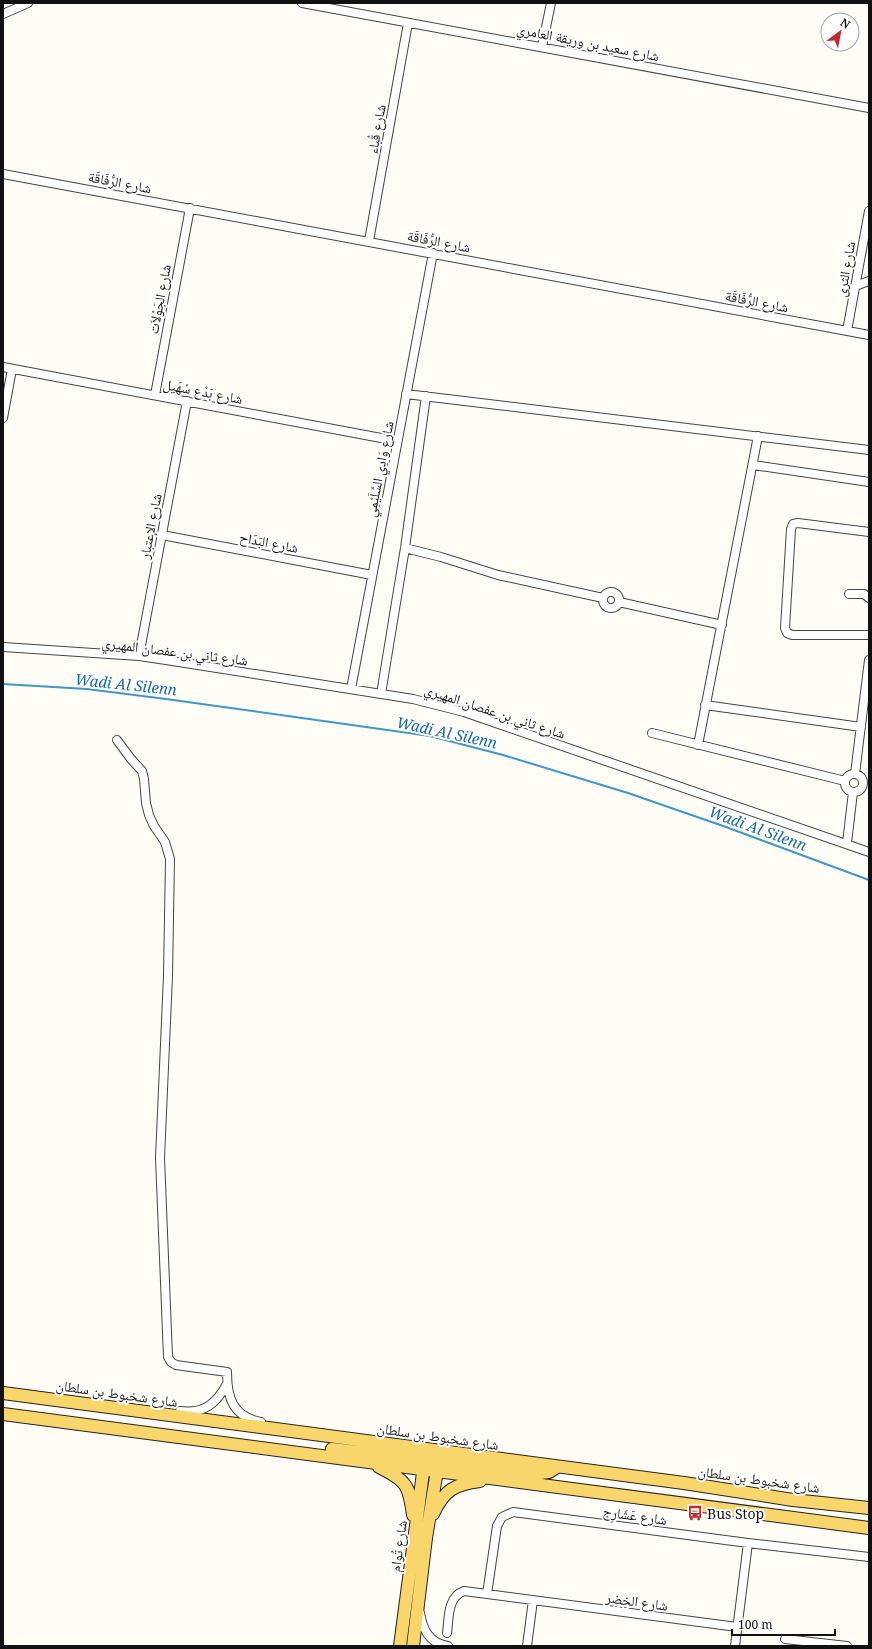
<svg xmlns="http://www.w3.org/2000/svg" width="872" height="1649" font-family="'Noto Serif','Noto Naskh Arabic',serif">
	<rect width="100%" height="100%" fill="#fffdf5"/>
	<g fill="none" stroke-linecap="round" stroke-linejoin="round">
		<path stroke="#3f96cf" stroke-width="2" d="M3,684L87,689L166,699L430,736L503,755L628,793L726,827L869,880"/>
		<g stroke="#444" stroke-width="10">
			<path id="street" d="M302,3L869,108
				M3,14L28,3
				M542,47L551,3
				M3,174L869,335
				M369,241L408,23
				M855,286L869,281
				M847,331L869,211
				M3,367L397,441
				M406,394L869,450
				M155,395L190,208
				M3,418L12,369
				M753,465L869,482
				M869,532L798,523L793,524L791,529L785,628L787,633L792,635H869
				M162,535L372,575
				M405,548L441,557L498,575L603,598
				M603 600a8 8 0 1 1 16 0a8 8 0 1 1-16 0Z
				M849,594H864L869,598
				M619,602L722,625
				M3,647L139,656L166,660L413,699L464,712L869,852
				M139,656L187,401
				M351,689L433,253
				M381,694L405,548L426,396
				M705,705L861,727
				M652,733L845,781
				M117,740L131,759L142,771L144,779L146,803L149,815L154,826L165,842L170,859L168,976L160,1158L168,1357L171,1362L176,1365L227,1372C227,1398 233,1417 261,1422
				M698,745L758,436
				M845 783a9 9 0 1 1 18 0a9 9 0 1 1-18 0Z
				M855,774L869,660
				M847,843L853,792
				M180,1411C204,1414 216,1404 227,1384
				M487,1594L497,1526L502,1517L513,1512L748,1543L869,1557
				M420,1613C423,1630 429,1643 448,1646
				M447,1633C449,1619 447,1597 464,1591L737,1627
				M785,1639L847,1646
				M527,1646L533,1600
				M735,1646L748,1543"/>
		</g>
		<g stroke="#222" stroke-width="14">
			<path id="primary" d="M3,1393L684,1483L793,1500L869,1508
				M3,1414L869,1528
				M332,1449L425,1460L432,1459
				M430,1463L438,1461L532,1474L549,1472L557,1467
				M379,1467C407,1481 409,1485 413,1515
				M433,1514C444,1490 455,1484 480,1481
				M400,1646L426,1450
				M413,1646L426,1538L440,1452"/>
		</g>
		<use href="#street" stroke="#fff" stroke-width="8"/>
		<use href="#primary" stroke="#f9d66b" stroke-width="12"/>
	</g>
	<defs>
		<g id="bus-bare" transform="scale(1.2)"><path d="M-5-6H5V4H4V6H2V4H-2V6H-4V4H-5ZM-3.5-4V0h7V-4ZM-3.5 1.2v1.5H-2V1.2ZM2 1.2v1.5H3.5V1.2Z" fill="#c4262e" stroke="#fff" stroke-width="2.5" paint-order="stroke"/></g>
	</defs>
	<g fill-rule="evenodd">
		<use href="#bus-bare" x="695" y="1513"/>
	</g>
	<g text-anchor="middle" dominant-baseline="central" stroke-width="4" stroke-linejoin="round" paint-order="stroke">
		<g font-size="14" fill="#111" stroke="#fff">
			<text transform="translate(588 42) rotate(11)">شارع سعيد بن وريقة العامري</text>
			<text transform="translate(376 129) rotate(-80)">شارع قُباء</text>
			<text transform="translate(120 182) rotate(11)">شارع الرُّفَاقَة</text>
			<text transform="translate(439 241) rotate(11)">شارع الرُّفَاقَة</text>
			<text transform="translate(845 269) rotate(-80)">شارع الثرى</text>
			<text transform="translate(159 299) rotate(-79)">شارع الجَوْلاَت</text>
			<text transform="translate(757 301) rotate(11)">شارع الرُّفَاقَة</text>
			<text transform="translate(203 391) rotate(11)">شارع بَدْع سْهَيل</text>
			<text transform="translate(379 469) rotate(-79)">شارع وَادِي السِّلَيْمِي</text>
			<text transform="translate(150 526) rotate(-79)">شارع الإعتبار</text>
			<text transform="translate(269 542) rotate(11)">شارع البَدَاح</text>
			<text transform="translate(175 651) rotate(7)">شارع ثاني بن عفصان المهيري</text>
			<text transform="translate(495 711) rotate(18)">شارع ثاني بن عفصان المهيري</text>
			<text transform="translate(117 1393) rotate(8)">شارع شخبوط بن سلطان</text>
			<text transform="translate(438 1436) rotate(8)">شارع شخبوط بن سلطان</text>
			<text transform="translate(759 1479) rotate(8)">شارع شخبوط بن سلطان</text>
			<text transform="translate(635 1515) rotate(8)">شارع عَشَارِج</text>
			<text transform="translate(398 1546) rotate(-82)">شارع تُوام</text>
			<text transform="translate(637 1601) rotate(8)">شارع الخِضِر</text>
		</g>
		<g font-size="14" fill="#111" stroke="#fff" text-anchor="start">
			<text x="707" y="1513">Bus Stop</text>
		</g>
		<g font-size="15" font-style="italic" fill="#1768a6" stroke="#fff">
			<text transform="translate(126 684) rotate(6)">Wadi Al Silenn</text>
			<text transform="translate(447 732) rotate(12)">Wadi Al Silenn</text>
			<text transform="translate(758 828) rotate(20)">Wadi Al Silenn</text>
		</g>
	</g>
	<rect width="872" height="1649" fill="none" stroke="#111111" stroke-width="8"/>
	<g transform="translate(840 32) rotate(32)"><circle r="19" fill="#ffffff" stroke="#a0a0a0"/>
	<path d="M0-3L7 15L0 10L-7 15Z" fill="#c4262e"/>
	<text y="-6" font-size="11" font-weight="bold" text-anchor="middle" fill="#111111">N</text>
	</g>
	<path d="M732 1629v6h103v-6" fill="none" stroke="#111111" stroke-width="2"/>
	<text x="738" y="1629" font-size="12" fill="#111111" stroke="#ffffff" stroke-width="3" paint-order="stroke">100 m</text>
</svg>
